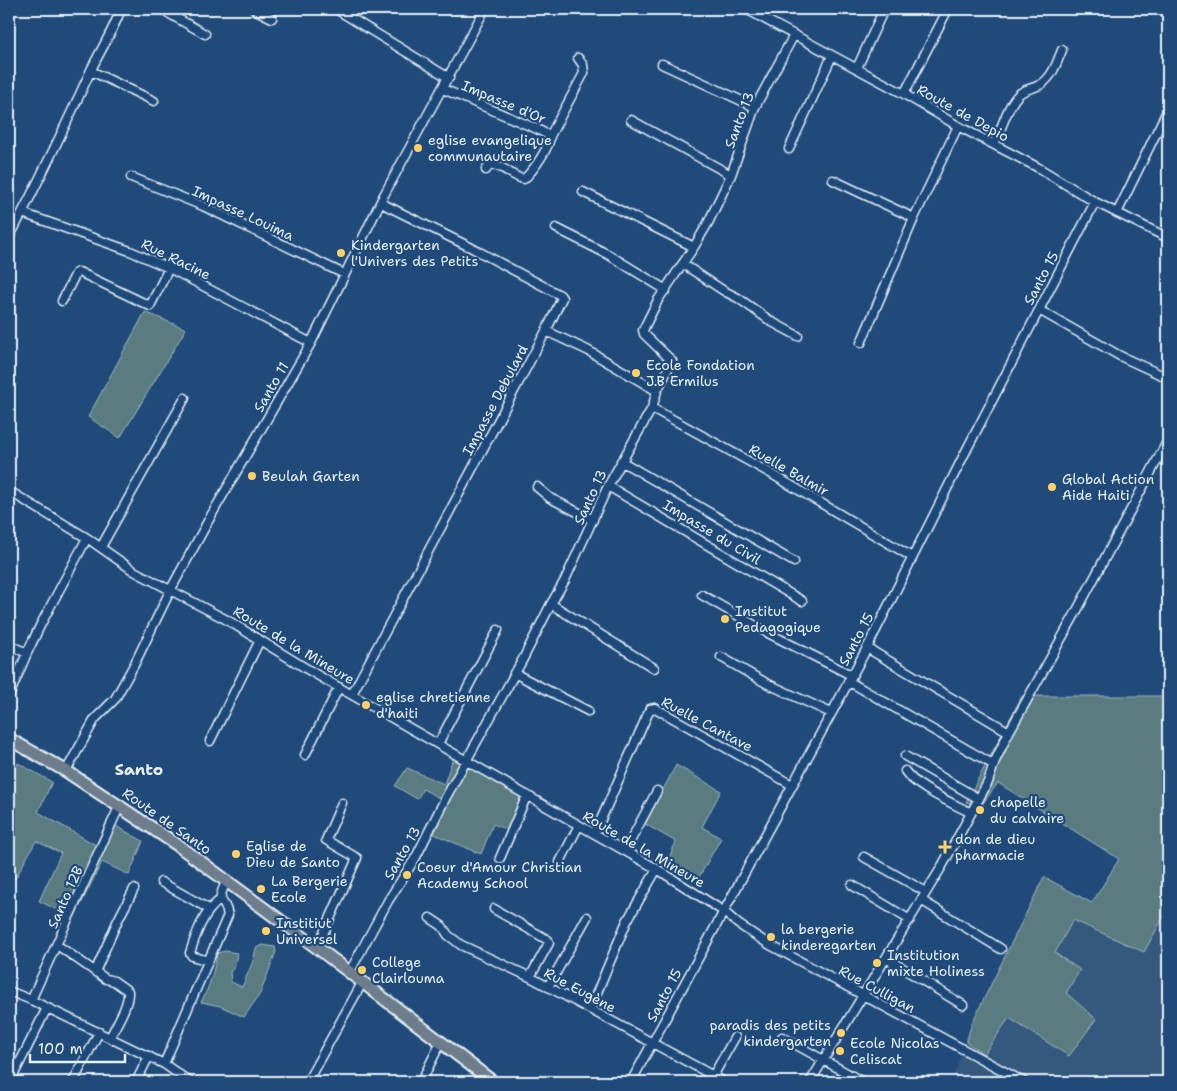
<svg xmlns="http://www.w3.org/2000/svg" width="1177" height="1091" font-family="'Shantell Sans',sans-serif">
	<rect width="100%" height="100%" fill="#1f4a7a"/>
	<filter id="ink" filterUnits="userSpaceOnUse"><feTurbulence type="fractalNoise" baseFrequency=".02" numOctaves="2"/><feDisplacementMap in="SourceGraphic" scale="10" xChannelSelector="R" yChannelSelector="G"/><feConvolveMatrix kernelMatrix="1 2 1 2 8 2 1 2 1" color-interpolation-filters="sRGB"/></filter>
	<g filter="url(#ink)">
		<path fill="#36587e" d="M1168,909V1082H951L966,1042L984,1054L1008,1018L1069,1056L1065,993L1080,970L1055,954L1073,920L1144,951Z"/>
		<path fill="#5a7c81" stroke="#a1b6bc" d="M145,312L186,329L120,438L88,417Z
			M1022,696H1168V883L1163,893L1168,897V909L1144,952L1073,920L1055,953L1080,970L1066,993L1096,1019L1069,1056L1009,1018L984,1054L966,1042L972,1023L1044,877L1092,903L1119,859L998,783L981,806L966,802Z
			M453,758L467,764L521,796L507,830L493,824L481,854L434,834L448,803L423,789L417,799L395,786L407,768L444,784Z
			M18,763L52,782L38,812L96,845L107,821L143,841L129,875L102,862L74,918L39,901L61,853L36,841L15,879L9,877V777L11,778Z
			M676,765L721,791L702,827L721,838L698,879L667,862L676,842L645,824Z
			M263,945L275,947L276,952L260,994L244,1017L220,1006L201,1002C210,986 214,971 217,953L225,951L237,953L235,966L230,972L231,982L242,987L253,961L256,948Z"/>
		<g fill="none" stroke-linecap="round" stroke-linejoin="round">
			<g stroke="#e8f1f8" stroke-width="11">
				<path id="street" d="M161,9L205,34
					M254,9L272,18
					M336,9L449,78
					M746,9L904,94L958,126L1037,167L1095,202L1168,238
					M662,64L755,107
					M857,68L884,9
					M91,71L154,101
					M443,89L537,129L550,136C550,147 533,171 524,179C512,178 503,163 489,166L486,170
					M904,94L948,9
					M631,120L731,175
					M550,136L584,73L583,65L578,58
					M994,144C1002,129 1006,108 1018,95C1023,90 1029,89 1035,87C1051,82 1056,65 1062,50
					M789,149L832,56
					M131,177L203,206L344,274
					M833,180L914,218
					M583,192L694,247
					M22,213L130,251L169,268L311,343
					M1117,213L1168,109
					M556,228L609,255L666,290
					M9,238C38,183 65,127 91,70C101,49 113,31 121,9
					M683,264L724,291L738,298L772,322L798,336
					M62,301L76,273L79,272L150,306L169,268
					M1039,310L1120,356L1168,378
					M546,331L587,350L657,391
					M861,343L914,218L958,126
					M652,408L770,473L912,557
					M621,461L794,562
					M608,486L802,601
					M537,487L550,498L593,520
					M9,491L87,538L134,571L227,620L312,672L554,811L657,869L723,911L738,924L770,945L1024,1082
					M101,547L185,398
					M702,595L766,632L851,675
					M551,604L654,668
					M9,645L27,653L41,624L87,538
					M867,648L1009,732
					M721,657L766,683L831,713
					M514,673L588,711
					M848,681L994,765
					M352,694L546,331L562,298L560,295L472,248L381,203
					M9,696L27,653
					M210,741L260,640
					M438,744L498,630
					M305,755L339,687
					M905,756L979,799
					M66,771L95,719L115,699L134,665L171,589L212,514L311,343L384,195L485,9
					M905,771C915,787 954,804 971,813
					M595,833L650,709L655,708L792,785
					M625,851L657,791
					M864,857L926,892
					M500,858L527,795
					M560,862L579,825
					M161,882L209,909
					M852,885L910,920
					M921,900L1001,949
					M494,909L548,940L549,943L530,977
					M430,918L442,926L448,935L461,945L530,977L721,1080
					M57,945L106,979L114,981L128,991C129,1006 116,1024 110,1038
					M317,948L357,858L326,840L342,803
					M886,958L963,1005
					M208,961L192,956L190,953C196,934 203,912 220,900
					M95,972L118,920L134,889
					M349,973L388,901L416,857L446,797L523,659L551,604L565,580L608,486L652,408L657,391L672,361L644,334L643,330L658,300L694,247L708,223L731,175L755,107L794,35
					M548,987L587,917
					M9,991L31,1000L164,1064L190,1082
					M31,1000L120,805
					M590,1009L627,921L657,869
					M782,1037L863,1082
					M164,1064L228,915C224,895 215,906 226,882
					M713,1076L735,1037
					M10,1082L47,1008
					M73,1082L99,1032
					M136,1082L149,1056
					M307,1082L362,983
					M421,1082L440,1044
					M631,1082L867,648L966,451L1095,202
					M810,1082L941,868L988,782L995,761L1009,732L1074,616L1168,440"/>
			</g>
			<g stroke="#e8f1f8" stroke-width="15">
				<path id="primary" d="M9,739L66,771L179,846L323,952L493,1082"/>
			</g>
			<use href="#street" stroke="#1f4a7a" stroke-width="8"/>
			<use href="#primary" stroke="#6d7d8c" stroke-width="11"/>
		</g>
	</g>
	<g fill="#ffd166" stroke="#1f4a7a" stroke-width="2">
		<circle cx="418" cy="148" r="5"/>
		<circle cx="341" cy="253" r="5"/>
		<circle cx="636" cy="373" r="5"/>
		<circle cx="252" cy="476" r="5"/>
		<circle cx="1052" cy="487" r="5"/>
		<circle cx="725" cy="619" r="5"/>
		<circle cx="366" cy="705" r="5"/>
		<circle cx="980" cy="810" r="5"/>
		<path d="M942.5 839.5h5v5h5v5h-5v5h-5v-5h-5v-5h5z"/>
		<circle cx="236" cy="854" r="5"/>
		<circle cx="407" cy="875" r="5"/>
		<circle cx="261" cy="889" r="5"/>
		<circle cx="266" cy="931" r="5"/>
		<circle cx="771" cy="937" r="5"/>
		<circle cx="877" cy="963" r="5"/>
		<circle cx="362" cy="970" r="5"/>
		<circle cx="841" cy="1033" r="5"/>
		<circle cx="840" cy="1051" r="5"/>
	</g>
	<g text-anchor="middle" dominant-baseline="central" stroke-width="4.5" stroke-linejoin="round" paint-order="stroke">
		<g font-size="14" fill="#e8f1f8" stroke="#1f4a7a">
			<text transform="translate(504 102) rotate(23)">Impasse d'Or</text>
			<text transform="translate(963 113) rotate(29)">Route de Depio</text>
			<text transform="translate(739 120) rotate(-69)">Santo 13</text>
			<text transform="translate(243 213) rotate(25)">Impasse Louima</text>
			<text transform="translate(176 259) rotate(26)">Rue Racine</text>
			<text transform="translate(1041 278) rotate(-62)">Santo 15</text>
			<text transform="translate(271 387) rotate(-60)">Santo 11</text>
			<text transform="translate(495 400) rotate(-62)">Impasse Debulard</text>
			<text transform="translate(789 470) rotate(30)">Ruelle Balmir</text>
			<text transform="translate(590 497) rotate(-65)">Santo 13</text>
			<text transform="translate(712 532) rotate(31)">Impasse du Civil</text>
			<text transform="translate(856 639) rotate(-62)">Santo 15</text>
			<text transform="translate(294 645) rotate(31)">Route de la Mineure</text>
			<text transform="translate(707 724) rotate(28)">Ruelle Cantave</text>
			<text transform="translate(167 821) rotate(35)">Route de Santo</text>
			<text transform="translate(644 849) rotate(30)">Route de la Mineure</text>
			<text transform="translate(402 853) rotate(-60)">Santo 13</text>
			<text transform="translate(65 897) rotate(-66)">Santo 12B</text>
			<text transform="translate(877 989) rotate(28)">Rue Culligan</text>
			<text transform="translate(580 990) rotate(28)">Rue Eugène</text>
			<text transform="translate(664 995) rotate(-62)">Santo 15</text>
		</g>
		<g font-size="14" fill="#e8f1f8" stroke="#1f4a7a" text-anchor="start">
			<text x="428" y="140">eglise evangelique<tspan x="428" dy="16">communautaire</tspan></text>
			<text x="351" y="245">Kindergarten<tspan x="351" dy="16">l'Univers des Petits</tspan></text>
			<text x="646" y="365">Ecole Fondation<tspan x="646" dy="16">J.B Ermilus</tspan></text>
			<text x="262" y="476">Beulah Garten</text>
			<text x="1062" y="479">Global Action<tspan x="1062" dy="16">Aide Haiti</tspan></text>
			<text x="735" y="611">Institut<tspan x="735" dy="16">Pedagogique</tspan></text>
			<text x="376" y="697">eglise chretienne<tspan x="376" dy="16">d'haiti</tspan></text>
			<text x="990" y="802">chapelle<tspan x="990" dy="16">du calvaire</tspan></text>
			<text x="955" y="839">don de dieu<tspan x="955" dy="16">pharmacie</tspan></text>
			<text x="246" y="846">Eglise de<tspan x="246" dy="16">Dieu de Santo</tspan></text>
			<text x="417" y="867">Coeur d'Amour Christian<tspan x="417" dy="16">Academy School</tspan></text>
			<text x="271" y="881">La Bergerie<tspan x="271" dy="16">Ecole</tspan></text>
			<text x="276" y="923">Institiut<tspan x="276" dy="16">Universel</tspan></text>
			<text x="781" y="929">la bergerie<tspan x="781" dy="16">kinderegarten</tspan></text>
			<text x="887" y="955">Institution<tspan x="887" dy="16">mixte Holiness</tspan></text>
			<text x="372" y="962">College<tspan x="372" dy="16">Clairlouma</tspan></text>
			<text x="831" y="1025" text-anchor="end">paradis des petits<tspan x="831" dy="16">kindergarten</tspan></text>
			<text x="850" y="1043">Ecole Nicolas<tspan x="850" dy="16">Celiscat</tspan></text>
		</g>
		<g font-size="16" font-weight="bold" fill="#e8f1f8" stroke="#1f4a7a">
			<text x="139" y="769">Santo</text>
		</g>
	</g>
	<rect width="1177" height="1091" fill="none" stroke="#1f4a7a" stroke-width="30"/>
	<rect x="15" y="15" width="1147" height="1061" fill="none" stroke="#e8f1f8" stroke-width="2" filter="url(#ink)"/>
	<path d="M30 1054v8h95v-8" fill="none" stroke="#e8f1f8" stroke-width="2.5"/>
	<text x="38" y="1054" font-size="15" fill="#e8f1f8" stroke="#1f4a7a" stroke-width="4" paint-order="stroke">100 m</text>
</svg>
